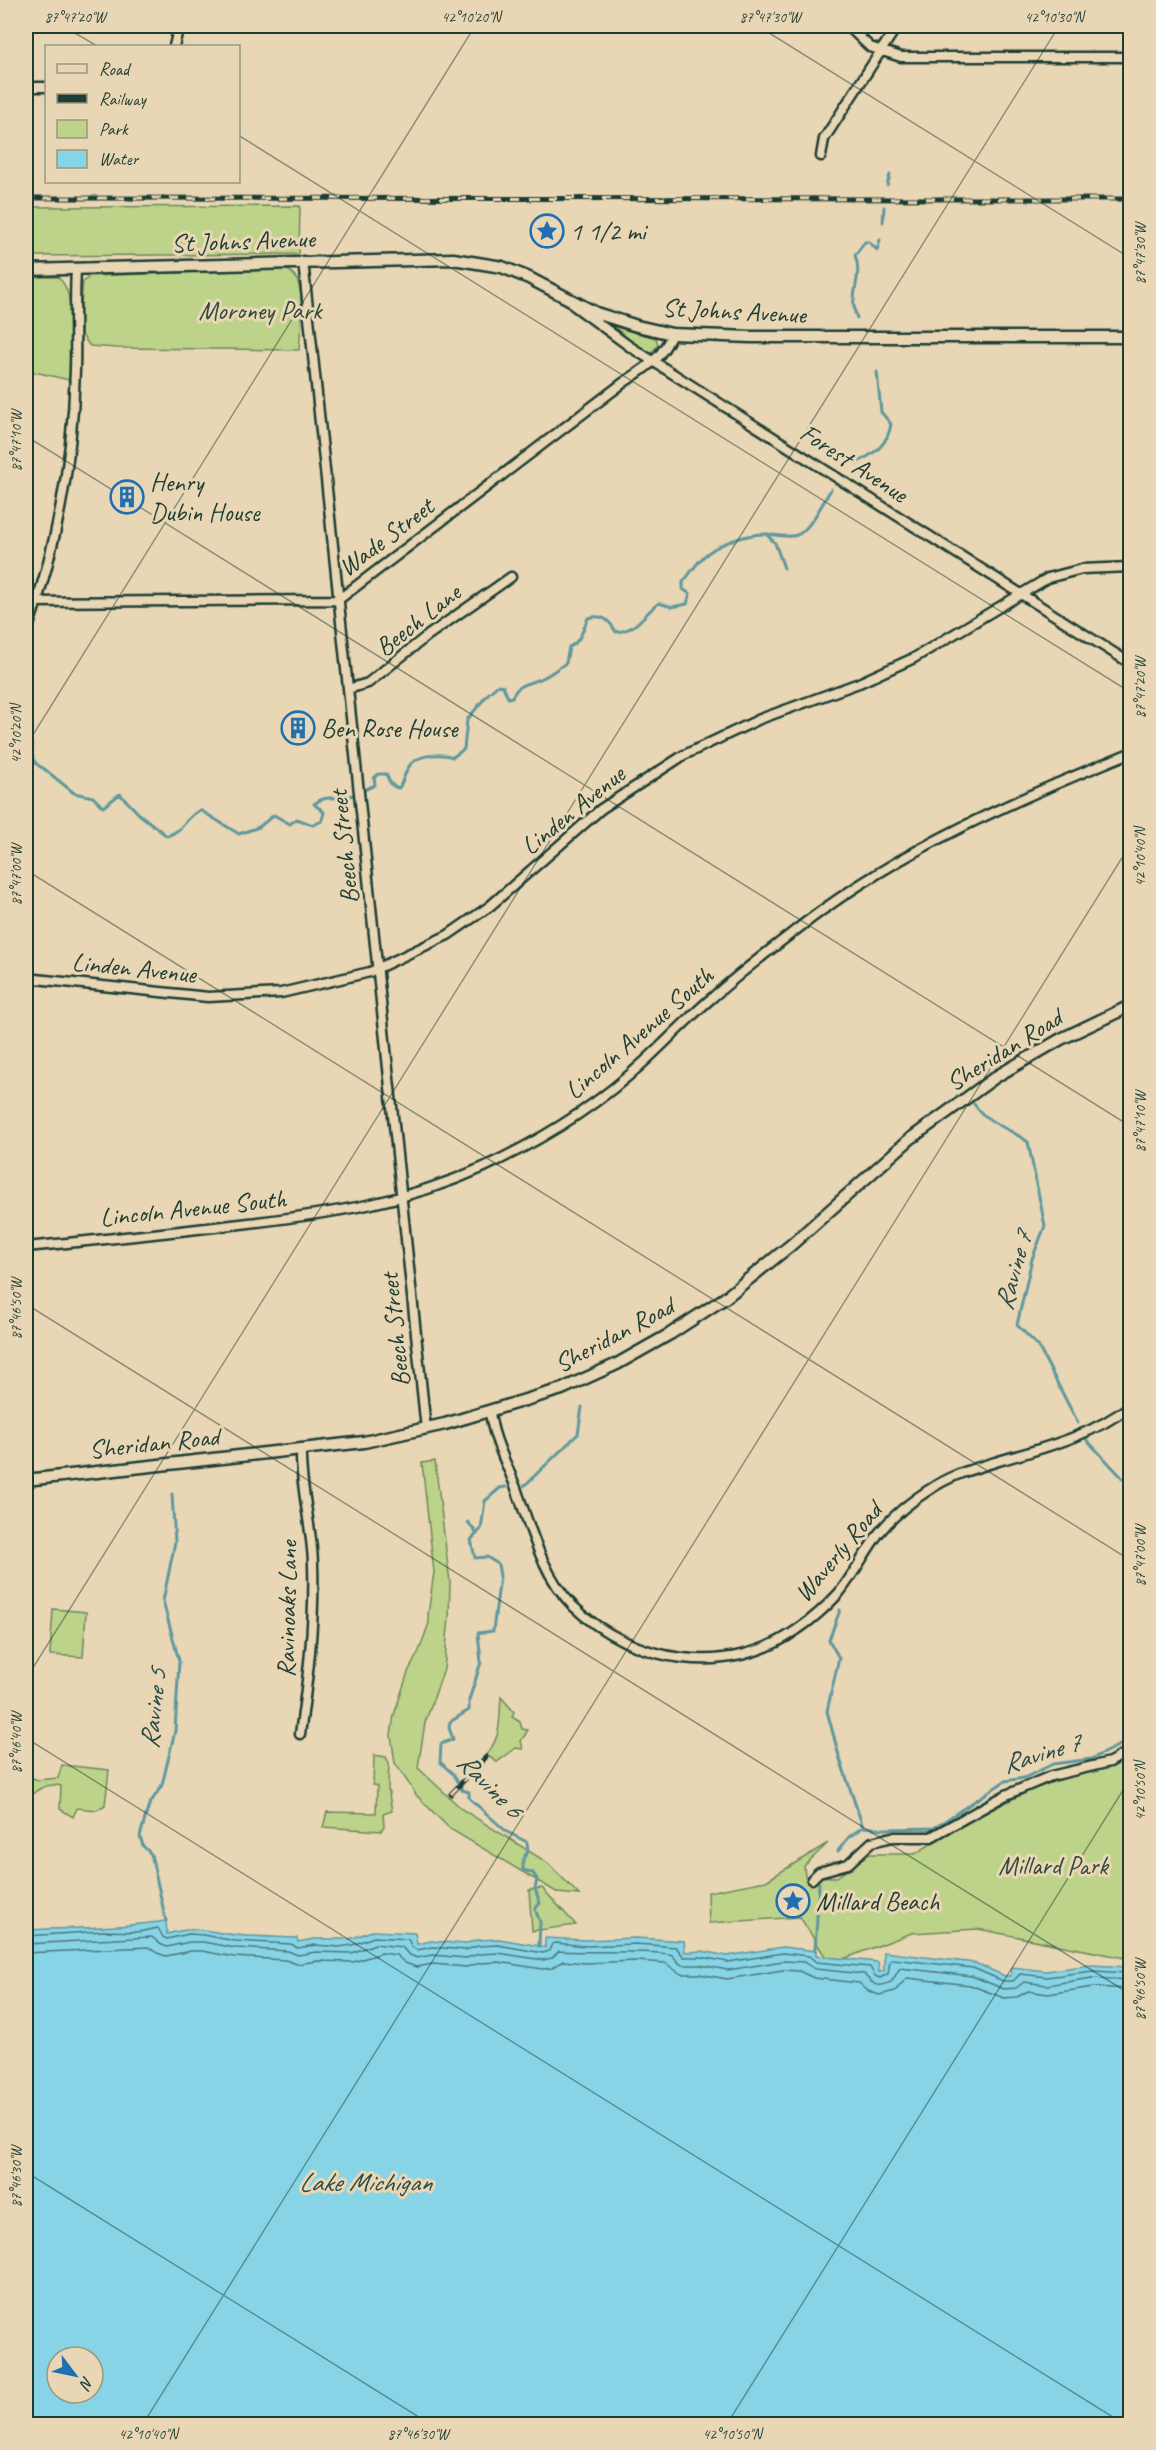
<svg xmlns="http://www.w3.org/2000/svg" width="1156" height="2450" font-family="Caveat,sans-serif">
	<rect width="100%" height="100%" fill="#e9d6b4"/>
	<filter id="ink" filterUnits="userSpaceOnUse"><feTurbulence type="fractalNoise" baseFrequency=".0167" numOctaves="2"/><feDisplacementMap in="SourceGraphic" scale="12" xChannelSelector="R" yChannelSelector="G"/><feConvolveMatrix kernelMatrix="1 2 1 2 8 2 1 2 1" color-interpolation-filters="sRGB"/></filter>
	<g filter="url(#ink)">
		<path fill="#bcd389" stroke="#6e885e" stroke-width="1.5" d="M300,206L299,254L26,256V207Z
			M283,269C310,272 300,330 299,350L116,348L90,346L81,334L80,314L83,282L90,276Z
			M26,277H58C79,294 69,354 69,380L26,370Z
			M611,326L656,338L658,345L650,354L647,353L610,328Z
			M435,1461L450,1582L449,1618L444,1669L425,1723L418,1768L463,1810L548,1863L579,1895L558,1893L450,1829L417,1796L395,1763L391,1735L394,1715L408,1672L419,1651L429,1623L428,1615L434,1572L422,1463Z
			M53,1609L86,1612L83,1657L50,1655Z
			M501,1697L514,1712L512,1717L520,1722L522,1729L528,1730L521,1741L523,1749L516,1748L497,1762L486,1755C502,1736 499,1720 501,1697Z
			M374,1755L386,1757L389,1763L388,1789L392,1811L383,1814L384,1826L381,1831L323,1827L327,1812L376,1813L377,1786L373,1785Z
			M1130,1756V1959L978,1929L912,1933L830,1964L800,1917L709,1923L708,1892L766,1881L828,1843L804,1866L805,1876L837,1877L868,1854H915L956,1828L1030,1790Z
			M62,1765L109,1770L105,1805L97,1810L77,1808L73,1817L60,1809L61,1786C46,1782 35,1790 26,1801V1779L29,1776L37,1780L58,1778Z
			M542,1888L576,1925L532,1931L529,1890Z"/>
		<path fill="#88d4e7" stroke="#5e989f" stroke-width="1.5" fill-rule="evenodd" d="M166,1921L167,1934C200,1925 205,1932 236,1935C256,1937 277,1937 297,1938L298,1942L314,1939H350L372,1931L415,1933L417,1944L431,1941L465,1944L476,1940L499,1939L545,1947V1938L586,1940L636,1938L684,1941L685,1952L702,1951L727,1956L783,1947L816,1951V1956L878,1962L879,1972L884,1971V1952L975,1963L1005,1976H1011L1012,1967L1046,1971L1091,1965L1130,1967V2424H26V1930C71,1928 121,1928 166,1921ZM57,2357H93V2393H57Z"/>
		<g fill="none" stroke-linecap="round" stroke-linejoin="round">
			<path stroke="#49797c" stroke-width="1.5" d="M26,1936L104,1931L138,1932L158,1928L163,1937L167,1939L189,1934L203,1935L235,1941L291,1944L298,1948L315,1945L339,1947L352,1945L374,1937L408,1939L412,1947L417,1950L432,1947L465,1950L478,1946L498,1945L543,1953L549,1951L552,1944L556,1943L586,1946L636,1944L676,1947L684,1957H701L728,1962L783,1953L809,1956L816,1962L870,1967L875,1976L880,1978L888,1974L890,1961L893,1959L973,1968L1003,1981H1013L1020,1974L1047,1977L1092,1971L1130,1973
				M26,1944L152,1937L160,1944L167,1947L189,1942H203L235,1948L288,1951L298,1955L316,1952L352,1953L375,1944L402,1947L408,1954L417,1958L432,1955L466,1958L479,1954L498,1953L543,1960L552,1958L559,1951C577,1953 664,1950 672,1955C676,1958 676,1962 682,1965H700L728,1970L783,1961L804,1962L815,1969L864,1974C872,1985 880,1989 892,1981L900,1968L972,1976L1004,1989L1016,1988L1024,1982L1047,1985L1092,1978L1130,1980
				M26,1953L148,1947L157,1953L166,1956L191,1951H202L234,1957L285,1960L297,1964L317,1961L353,1962L382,1953L396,1955L405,1963L416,1967L433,1964L466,1967L481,1963L498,1962L543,1969L552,1968L563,1961L586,1963L636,1961L665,1963L681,1974H699L727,1979L783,1970L799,1971L814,1978L859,1983L868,1991L879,1995L895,1991L907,1978L970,1985L1004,1998L1017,1997L1028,1991L1048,1994L1093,1987L1130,1989"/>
			<path stroke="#5e989f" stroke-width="3" d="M887,185L890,175
				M883,222L884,207
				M857,318C847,295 864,279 855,255L865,242H869L877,250L880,240
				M856,463C874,454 888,445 891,424L881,412L877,372
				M767,534C776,535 788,538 797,535C809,531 824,501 831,489
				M26,743L32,744C32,755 32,764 43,768L74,793L93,797L103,807L120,794L139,814L167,836C183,831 186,817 200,810L239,834L259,827L274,815L290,824L297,819L313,825L322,821L324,812L314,804C326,794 337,800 350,796C358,794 365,789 373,786L375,784L374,778L378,774H386C389,781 391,787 399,788C404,780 405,769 412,763C422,754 441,753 453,757L464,749L467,720L488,694L498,685L503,686L508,698L512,697C519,683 527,684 540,679C549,676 558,668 566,663L569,647C581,642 583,629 588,618C603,614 609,620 616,632C637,631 643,614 659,603L672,607L687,604L690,594L683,589V582C691,573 698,560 708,553C722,542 748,534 766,534L775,543L784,568
				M974,1104C987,1124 1010,1128 1028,1142L1045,1226L1032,1259L1017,1325L1038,1346L1078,1423
				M1086,1439L1130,1486
				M524,1486L578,1434L582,1407
				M506,1487L500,1488L485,1501L481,1529L471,1540L475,1558L487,1557L498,1564L500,1576L493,1631L478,1633L481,1662L469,1700V1710L450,1722L449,1728L453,1739L441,1744L440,1762L453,1774L462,1790L469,1792V1798L507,1832L527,1842L528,1851L523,1859V1870L533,1873L537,1879L535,1889L540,1903L535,1909L540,1922L539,1946
				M468,1522L477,1534
				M840,1610L829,1640L839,1658L827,1711L839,1756L863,1827
				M838,1851L849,1837L863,1827L883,1829L934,1828L1005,1781L1024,1778L1053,1764L1091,1759L1130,1740
				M166,1921L151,1854L143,1846L140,1836L149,1805L162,1785L175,1731L179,1661L163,1601L175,1542L172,1494
				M815,1951L819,1883"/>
			<g stroke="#1f3d34" stroke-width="13">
				<path id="minor" d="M848,26L870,47L901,57H1130
					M174,46L179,26
					M26,87H46
					M821,156L824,139L897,26
					M303,261L426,1429
					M573,305L629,346L1130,663
					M26,602L338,600L623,383C646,367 660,361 672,334
					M26,634C56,550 73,459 75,370C76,336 74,303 76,269
					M348,689L368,683L427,636L511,577
					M26,978L208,997L281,993L370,972L448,935L490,906L601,809L684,755L760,719L859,683L914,658L1048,578L1082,569L1130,567
					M26,1247C100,1240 174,1232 249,1223C333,1213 405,1203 484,1167C542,1140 598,1105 645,1061C668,1040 689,1017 713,997C742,971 774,947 805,923C903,848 1017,799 1130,753
					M490,1411C492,1437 507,1464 516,1488C530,1527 543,1576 573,1606C633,1664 730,1679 798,1629C813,1619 827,1606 839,1593C854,1574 865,1552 879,1533C895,1513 914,1499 935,1486C956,1473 979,1467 1002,1460C1047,1447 1093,1435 1130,1406
					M300,1734C308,1678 315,1621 313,1564C312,1526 300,1488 301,1450
					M812,1879L819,1872L848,1864L872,1842L892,1837H931L1006,1795L1051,1776L1110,1762L1130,1750"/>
			</g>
			<g stroke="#1f3d34" stroke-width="15">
				<path id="tertiary" d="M26,270L453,259L502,267L529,278L596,313L637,326L672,334L751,337H1130
					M26,1480L364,1442L445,1424L562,1389L617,1364L670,1334L725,1298L791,1245L910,1139L997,1076L1061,1039L1130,1006"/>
			</g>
			<use href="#minor" stroke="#e9d6b4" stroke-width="8"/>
			<use href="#tertiary" stroke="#e9d6b4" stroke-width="10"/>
			<g stroke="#1f3d34" stroke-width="5">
				<path id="rail" d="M26,198L1130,199
					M451,1794L486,1757"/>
			</g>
			<use href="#rail" stroke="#e9d6b4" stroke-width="3" stroke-dasharray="9" stroke-linecap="butt"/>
		</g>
	</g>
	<path fill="none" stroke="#1f3d34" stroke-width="1.5" stroke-opacity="0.45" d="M63,26L97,46M758,26L1130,258M238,135L1130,692M26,436L1130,1126M26,746L475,26M26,870L1130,1560M26,1304L1130,1994M26,1679L1059,26M26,1738L1124,2424M26,2172L430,2424M143,2424L1130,845M727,2424L1130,1779"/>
	<defs>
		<g id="sight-ring" transform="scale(1.725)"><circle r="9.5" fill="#e9d6b4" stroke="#1f6fb2" stroke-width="1.5"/><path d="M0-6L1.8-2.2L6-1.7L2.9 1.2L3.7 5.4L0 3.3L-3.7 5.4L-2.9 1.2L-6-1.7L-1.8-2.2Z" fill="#1f6fb2"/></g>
		<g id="building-ring" transform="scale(1.725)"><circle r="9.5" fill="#e9d6b4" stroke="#1f6fb2" stroke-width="1.5"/><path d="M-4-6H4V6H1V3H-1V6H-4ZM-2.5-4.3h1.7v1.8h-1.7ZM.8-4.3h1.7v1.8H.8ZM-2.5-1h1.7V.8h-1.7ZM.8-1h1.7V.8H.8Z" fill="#1f6fb2"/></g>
	</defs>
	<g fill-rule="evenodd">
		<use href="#sight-ring" x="547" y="231"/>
		<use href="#building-ring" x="127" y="497"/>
		<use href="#building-ring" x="298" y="728"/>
		<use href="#sight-ring" x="793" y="1901"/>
	</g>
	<g text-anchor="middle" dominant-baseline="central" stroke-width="6" stroke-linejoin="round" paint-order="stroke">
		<g font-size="26" fill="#1f3d34" stroke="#e9d6b4" text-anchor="start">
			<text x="570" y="231">1 1/2 mi</text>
			<text x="150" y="482">Henry<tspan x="150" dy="30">Dubin House</tspan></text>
			<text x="321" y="728">Ben Rose House</text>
			<text x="816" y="1901">Millard Beach</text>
		</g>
		<g font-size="26" fill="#1f3d34" stroke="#e9d6b4">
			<text transform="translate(243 241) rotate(-2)">St Johns Avenue</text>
			<text transform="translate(734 311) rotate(3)">St Johns Avenue</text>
			<text transform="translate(854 463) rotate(33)">Forest Avenue</text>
			<text transform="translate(386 537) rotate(-37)">Wade Street</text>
			<text transform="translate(418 620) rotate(-38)">Beech Lane</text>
			<text transform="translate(573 810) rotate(-39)">Linden Avenue</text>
			<text transform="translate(344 847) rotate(-96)">Beech Street</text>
			<text transform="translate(134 968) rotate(6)">Linden Avenue</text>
			<text transform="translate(639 1033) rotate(-41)">Lincoln Avenue South</text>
			<text transform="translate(1004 1050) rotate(-32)">Sheridan Road</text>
			<text transform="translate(193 1208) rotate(-6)">Lincoln Avenue South</text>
			<text transform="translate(395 1330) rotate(-96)">Beech Street</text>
			<text transform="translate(614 1335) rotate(-28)">Sheridan Road</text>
			<text transform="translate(154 1443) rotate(-6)">Sheridan Road</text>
			<text transform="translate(838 1552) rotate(-50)">Waverly Road</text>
			<text transform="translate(287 1609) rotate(-89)">Ravinoaks Lane</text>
		</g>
		<g font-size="26" fill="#2f4c3c" stroke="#e9d6b4">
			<text x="260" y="310">Moroney Park</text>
			<text x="1053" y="1865">Millard Park</text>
		</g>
		<g font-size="27" font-style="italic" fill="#2a4c46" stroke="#e9d6b4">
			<text transform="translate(1013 1271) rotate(-75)">Ravine 7</text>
			<text transform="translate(153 1709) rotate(-84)">Ravine 5</text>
			<text transform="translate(1041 1753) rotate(-17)">Ravine 7</text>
			<text transform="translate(490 1785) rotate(45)">Ravine 6</text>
			<text x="365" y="2182">Lake Michigan</text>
		</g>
	</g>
	<rect width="1156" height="2450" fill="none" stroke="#e9d6b4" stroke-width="66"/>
	<rect x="45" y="45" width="195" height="138" fill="#e9d6b4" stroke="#989981" stroke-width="1.5"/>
	<rect x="57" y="64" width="30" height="9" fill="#e9d6b4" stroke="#989981" stroke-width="1.5"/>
	<text x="99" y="75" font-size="18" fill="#1f3d34">Road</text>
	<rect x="57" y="94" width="30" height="9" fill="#1f3d34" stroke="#989981" stroke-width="1.5"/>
	<text x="99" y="105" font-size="18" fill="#1f3d34">Railway</text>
	<rect x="57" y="120" width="30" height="18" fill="#bcd389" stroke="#989981" stroke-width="1.5"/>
	<text x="99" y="135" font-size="18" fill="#1f3d34">Park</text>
	<rect x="57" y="150" width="30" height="18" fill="#88d4e7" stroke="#989981" stroke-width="1.5"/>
	<text x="99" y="165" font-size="18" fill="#1f3d34">Water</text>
	<g transform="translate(75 2375) rotate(122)"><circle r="28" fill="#e9d6b4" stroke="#989981" stroke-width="1.5"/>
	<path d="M0-4.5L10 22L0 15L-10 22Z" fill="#1f6fb2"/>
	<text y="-9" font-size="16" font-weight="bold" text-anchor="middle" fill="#1f3d34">N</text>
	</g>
	<rect x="33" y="33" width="1090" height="2384" fill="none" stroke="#1f3d34" stroke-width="2"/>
	<g font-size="15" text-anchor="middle" fill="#1f3d34">
		<text x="75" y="22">87°47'20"W</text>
		<text x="471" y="22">42°10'20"N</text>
		<text x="770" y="22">87°47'30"W</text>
		<text x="1054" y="22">42°10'30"N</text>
		<text transform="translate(1140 254) rotate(-90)" y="5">87°47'30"W</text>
		<text transform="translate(16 441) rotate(-90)" y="5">87°47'10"W</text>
		<text transform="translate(1140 688) rotate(-90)" y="5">87°47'20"W</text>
		<text transform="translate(16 734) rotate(-90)" y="5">42°10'20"N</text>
		<text transform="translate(1140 857) rotate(-90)" y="5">42°10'40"N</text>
		<text transform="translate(16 875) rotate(-90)" y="5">87°47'00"W</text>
		<text transform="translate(1140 1122) rotate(-90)" y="5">87°47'10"W</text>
		<text transform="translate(16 1309) rotate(-90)" y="5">87°46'50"W</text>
		<text transform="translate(1140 1556) rotate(-90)" y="5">87°47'00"W</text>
		<text transform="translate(16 1743) rotate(-90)" y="5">87°46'40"W</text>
		<text transform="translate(1140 1791) rotate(-90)" y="5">42°10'50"N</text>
		<text transform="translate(1140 1990) rotate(-90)" y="5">87°46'50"W</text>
		<text transform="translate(16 2177) rotate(-90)" y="5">87°46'30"W</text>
		<text x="148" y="2439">42°10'40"N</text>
		<text x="418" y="2439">87°46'30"W</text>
		<text x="732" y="2439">42°10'50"N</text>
	</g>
</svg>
